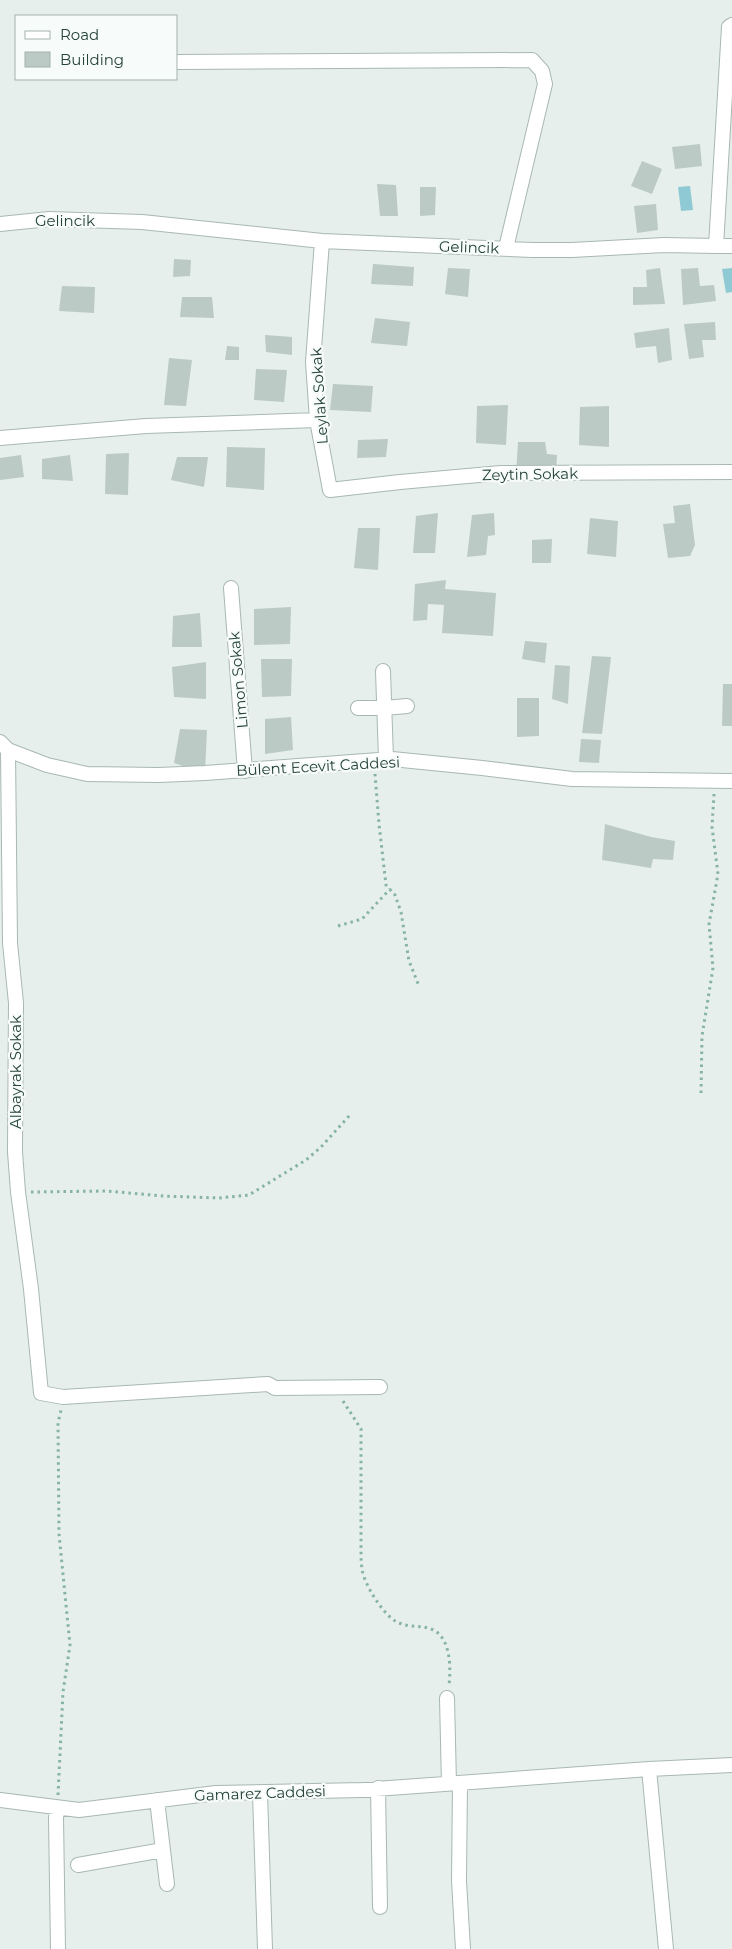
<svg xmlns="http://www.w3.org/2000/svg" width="732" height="1949" font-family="Montserrat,sans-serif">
	<rect width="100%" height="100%" fill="#e6efeb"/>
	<path fill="#8ec9d4" d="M690,186L693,210L681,211L678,187Z
		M732,268V292L726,293L722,269Z"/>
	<path fill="#bbcac4" d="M700,144L702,166L675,169L672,147Z
		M642,161L662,169L652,194L631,186Z
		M377,184L396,185L398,216H380Z
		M420,187H436L435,215L420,216Z
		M656,204L658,230L637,233L634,206Z
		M174,259L191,260L190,276L173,277Z
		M373,264L414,267L413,286L371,284Z
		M448,268L470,269L468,297L445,294Z
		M660,268L665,304L633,305V287H647L646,270Z
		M698,268L700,286L714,285L716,301L683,305L681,269Z
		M62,286L95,287L94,313L59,311Z
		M182,297H212L214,318L180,317Z
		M375,318L410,322L407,346L371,343Z
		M715,322L716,340H702L704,357L689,359L684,324Z
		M669,328L672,360L658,363L656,346L636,348L634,333Z
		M265,335L292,337V355L266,352Z
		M227,346L239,347V360H225Z
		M169,358L192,360L186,406L164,405Z
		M256,369L287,370L284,402L254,400Z
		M333,384L373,386L371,412L330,410Z
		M508,405L506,445L476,443L477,406Z
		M609,406V447L579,445L580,407Z
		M388,439L386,457L357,458L358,440Z
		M518,442H545L547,454L557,455L556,473H516Z
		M227,447L265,448L264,490L226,487Z
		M129,453L128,495L105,494L106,454Z
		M21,455L24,477L0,480V458Z
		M70,455L73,481L42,479V459Z
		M177,457H208L204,487L171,480Z
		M690,504L695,545L690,556L668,558L663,524L675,523L673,506Z
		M438,513L435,553H413L416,516Z
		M494,513L495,535L488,536L486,555L467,557L472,515Z
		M590,518L618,521L616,557L587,554Z
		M358,528H380L378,570L354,568Z
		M552,539L551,563H532V540Z
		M446,580L445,589L496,593L493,636L442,633L444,605L428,604L427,620L413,621L415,584Z
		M291,607L290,644L254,645V609Z
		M200,613L202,647H172L173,616Z
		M525,641L547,643L545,663L522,659Z
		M592,656L611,657L602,734L582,733Z
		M261,659H292L291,696L262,697Z
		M206,662V699L174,697L172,667Z
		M555,665L570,666L568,704L552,699Z
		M723,684H732V726H722Z
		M517,698H539V736L517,737Z
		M291,717L293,750L265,754V719Z
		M180,729L207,730L205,773L174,763Z
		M581,739L601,740L599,763L579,762Z
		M605,824L651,837L675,841L673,860L653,859L651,868L602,860Z"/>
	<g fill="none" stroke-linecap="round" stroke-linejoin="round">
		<g stroke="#a8b8b2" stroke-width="16">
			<path id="minor" d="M176,62L532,60L542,71L545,84L506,248
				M0,224L49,219L142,222L322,241L532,250H572L664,245L716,246L729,27L732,25
				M322,241L313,362L317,420L330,490L400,482L501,473L732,472
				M716,246H732
				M0,438L146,426L317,420
				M231,588L245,771
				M383,671L386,759
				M358,708H384L407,706
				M0,742L8,750L47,765L87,774L159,775L205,773L392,759L482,768L572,779L732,781
				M8,750L10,943L16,1003L15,1152L18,1192L31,1289L41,1393L63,1397L268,1384L275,1388L380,1387
				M447,1698L449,1784
				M649,1769L666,1949
				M460,1783L459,1881L463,1949
				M378,1788L380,1907
				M260,1793L265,1949
				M0,1800L79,1810L216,1793L362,1790L649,1769L732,1765
				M157,1800L167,1884
				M58,1808L56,1817L58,1949
				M78,1865L163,1850"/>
		</g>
		<path stroke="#86b3a5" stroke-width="3" stroke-dasharray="2.5 4" stroke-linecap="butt" d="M375,774L379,824L386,885L395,895L401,912L409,961L419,986
			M338,926L362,919L390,889
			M701,1093L702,1036L713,968L709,924L718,874L712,827L714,794
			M31,1192L107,1191L163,1196L219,1198L249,1195L306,1160L321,1147L350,1115
			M343,1401L361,1429V1549C361,1556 361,1562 362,1569C364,1584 383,1615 397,1622C409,1628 420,1625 431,1629C451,1636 451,1668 449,1685
			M58,1795L63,1692L70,1645L59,1534L58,1423L61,1410"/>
		<use href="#minor" stroke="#fff" stroke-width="14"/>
	</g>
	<g text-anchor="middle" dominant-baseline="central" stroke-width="4.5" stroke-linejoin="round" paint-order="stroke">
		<g font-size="15" fill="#24423a" stroke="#f7fbf9">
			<text x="65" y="220">Gelincik</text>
			<text transform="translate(469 247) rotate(2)">Gelincik</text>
			<text transform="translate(319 396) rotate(-94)">Leylak Sokak</text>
			<text transform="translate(530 474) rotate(-1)">Zeytin Sokak</text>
			<text transform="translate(238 680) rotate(-95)">Limon Sokak</text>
			<text transform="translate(318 766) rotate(-3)">Bülent Ecevit Caddesi</text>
			<text transform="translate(15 1072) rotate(-90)">Albayrak Sokak</text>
			<text transform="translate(260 1793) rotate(-2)">Gamarez Caddesi</text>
		</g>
	</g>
	<rect x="15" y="15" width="162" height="65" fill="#f7fbf9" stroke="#a3b1ad"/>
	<rect x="25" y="31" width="25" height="8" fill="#ffffff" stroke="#a3b1ad"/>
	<text x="60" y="40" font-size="15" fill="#24423a">Road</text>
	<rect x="25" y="52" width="25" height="15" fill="#bbcac4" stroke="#a3b1ad"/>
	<text x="60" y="65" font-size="15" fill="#24423a">Building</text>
</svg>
